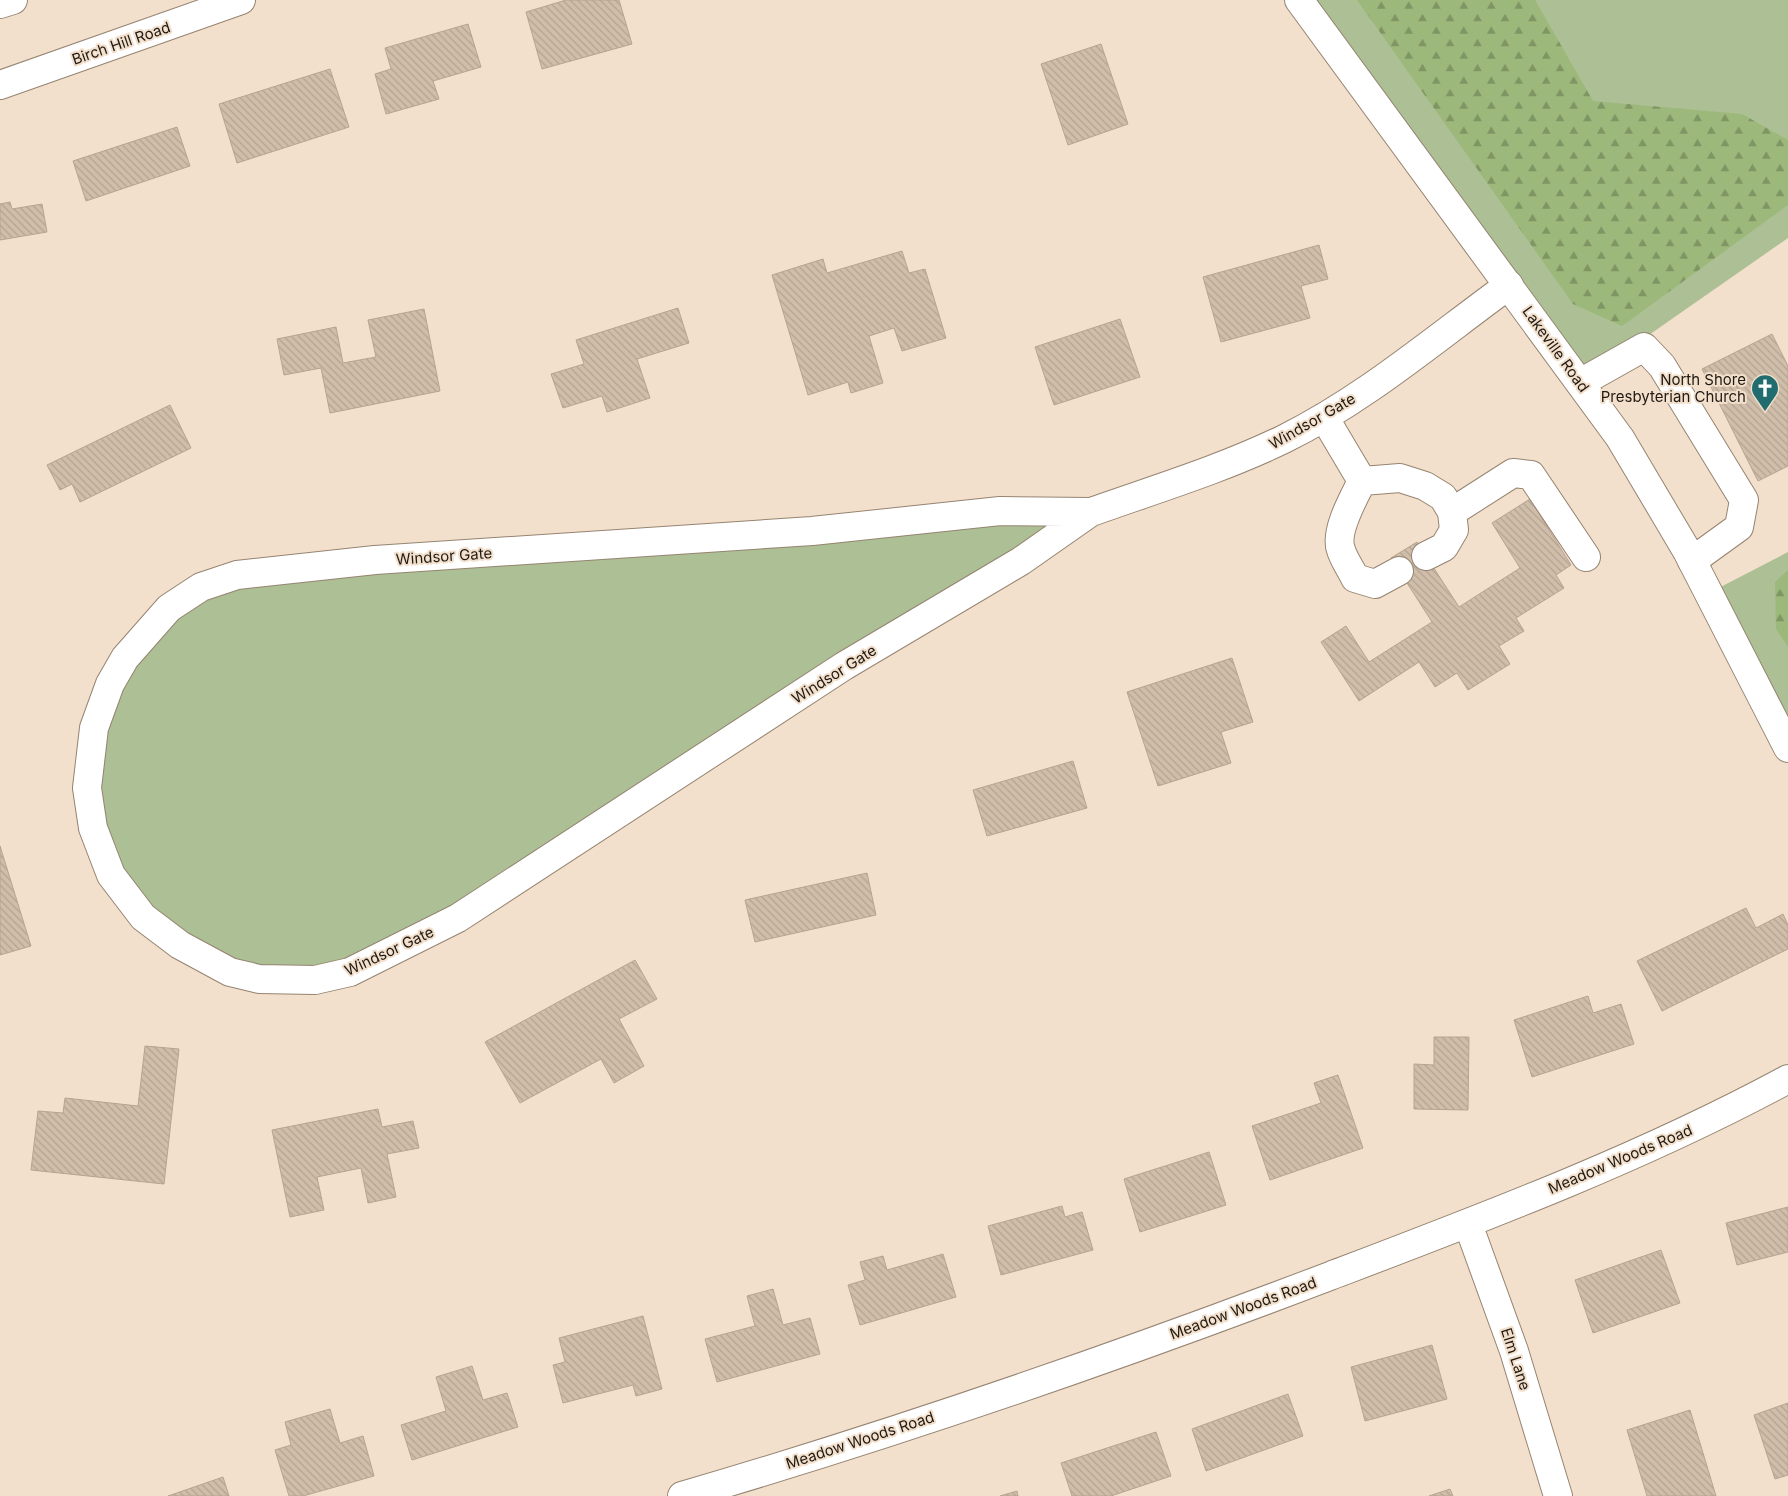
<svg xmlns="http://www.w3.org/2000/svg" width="1788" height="1496" font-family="Inter,sans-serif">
	<defs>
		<pattern id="forest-firs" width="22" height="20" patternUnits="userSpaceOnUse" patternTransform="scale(1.25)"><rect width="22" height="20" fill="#9db87b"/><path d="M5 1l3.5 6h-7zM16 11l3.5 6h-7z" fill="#7f9563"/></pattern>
		<pattern id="building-back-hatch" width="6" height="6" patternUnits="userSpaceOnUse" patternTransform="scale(1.25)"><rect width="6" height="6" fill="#d0beaa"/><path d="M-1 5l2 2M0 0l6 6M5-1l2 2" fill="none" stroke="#b2a391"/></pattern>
	</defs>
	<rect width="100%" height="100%" fill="#f3e0cc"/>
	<path fill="#acbf95" d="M1304,0H1788V238L1580,383Z
		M1091,512L350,972H230L111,875L94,728L110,684L201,587Z
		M1788,552V748L1709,593Z"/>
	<path fill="url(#forest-firs)" d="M1357,0H1535L1593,101L1742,114L1788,140V205L1622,326L1573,304Z
		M1788,570V647L1776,629L1775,582Z"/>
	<path fill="url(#building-back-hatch)" stroke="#b6a491" d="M566,0H619L632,44L542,69L526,12Z
		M468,24L481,67L433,81L439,99L386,114L375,74L391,69L385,48Z
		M1101,44L1128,124L1068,145L1041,64Z
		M330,69L349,127L237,163L219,104Z
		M177,127L190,166L86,201L73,161Z
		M10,202L12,209L42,204L47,232L0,240V204Z
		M1319,245L1328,279L1301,286L1310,318L1221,342L1203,277Z
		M902,251L909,273L925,269L946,338L902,351L894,328L869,336L883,383L851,393L848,382L808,395L772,275L823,259L827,273Z
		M678,308L689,343L637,359L650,398L607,412L602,396L563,408L551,374L584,364L576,340Z
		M424,309L440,391L330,413L321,368L284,375L277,339L336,327L343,363L376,357L368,320Z
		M1120,319L1140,377L1054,405L1035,347Z
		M1772,334L1788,366V466L1758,481L1702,369Z
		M170,405L191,448L80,502L72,484L60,490L47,465Z
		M1530,499L1571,565L1556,575L1564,588L1516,618L1524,631L1499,646L1510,664L1468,690L1457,673L1435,687L1419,662L1359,701L1321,642L1346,626L1369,662L1432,622L1391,558L1417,542L1459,607L1520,568L1492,523Z
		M1232,658L1253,722L1221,732L1231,763L1158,786L1127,692Z
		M1073,761L1087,808L987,836L973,790Z
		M0,846L31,946L0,955Z
		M867,873L876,915L755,942L745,900Z
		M1746,908L1756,928L1783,914L1788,925V949L1662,1011L1637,961Z
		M635,960L657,999L619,1019L644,1066L614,1083L601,1059L520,1103L485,1042Z
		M1588,996L1593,1013L1621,1004L1634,1044L1532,1077L1514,1020Z
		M1434,1037H1469L1468,1110L1414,1109V1064L1434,1065Z
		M145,1046L179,1049L164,1184L31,1170L38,1111L63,1113L65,1098L138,1106Z
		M1338,1075L1363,1148L1270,1180L1252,1126L1321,1103L1314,1083Z
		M378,1109L382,1127L413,1121L419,1148L387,1154L396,1197L368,1203L361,1168L317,1177L324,1210L290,1217L272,1130Z
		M1209,1152L1226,1205L1140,1232L1124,1179Z
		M1062,1206L1065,1217L1082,1212L1093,1250L1001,1275L988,1226Z
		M1788,1207V1252L1737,1265L1726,1223Z
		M1661,1250L1680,1303L1593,1333L1575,1280Z
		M943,1254L956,1297L860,1325L848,1285L865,1280L860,1262L883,1256L887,1270Z
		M773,1289L783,1325L810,1318L820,1354L717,1382L705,1339L755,1326L747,1296Z
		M643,1316L662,1389L636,1396L633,1385L563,1403L553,1365L565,1362L559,1338Z
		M1432,1345L1447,1399L1365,1421L1351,1367Z
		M472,1366L483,1400L507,1393L518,1427L412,1460L401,1425L446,1411L436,1377Z
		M1288,1394L1303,1436L1206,1471L1192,1429Z
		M1788,1403V1475L1775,1479L1754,1415Z
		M330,1409L340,1443L363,1436L374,1476L303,1496H289L275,1450L291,1445L285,1422Z
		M1690,1410L1716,1496H1647L1627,1430Z
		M1156,1432L1171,1476L1111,1496H1072L1061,1463Z
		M223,1477L229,1496H168Z
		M1450,1489L1453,1496H1429Z
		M1017,1491L1018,1496H1000Z"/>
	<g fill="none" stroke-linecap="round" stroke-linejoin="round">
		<g stroke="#958471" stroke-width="30">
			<path id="minor" d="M0,4L13,0
				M0,85L241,0
				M1580,383L1644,347L1662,366L1744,500L1739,527L1692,561
				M1324,417L1362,481C1354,497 1334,532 1341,550C1344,560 1351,569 1355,578L1375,584L1399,571
				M1362,481L1400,478L1425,486L1443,497L1452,512L1454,530L1444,547L1426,556
				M1000,511L1091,512L1021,561L844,666L458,918L350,972L315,980L259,979L230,972L180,945L143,917L111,875L93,828L87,788L94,728L110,684L125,658L169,608L201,587L237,575L375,560L812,531Z
				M1091,512C1156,489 1222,469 1284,439C1365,399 1436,338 1509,285
				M1452,512L1513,473L1531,475L1586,557
				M1468,1224L1514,1351L1558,1496
				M682,1496C901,1432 1117,1357 1330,1276C1485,1217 1642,1158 1788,1079"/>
		</g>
		<g stroke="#958471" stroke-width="30">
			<path id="major" d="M1299,0L1620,438L1687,551L1788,748"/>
		</g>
		<use href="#minor" stroke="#fff" stroke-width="28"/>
		<use href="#major" stroke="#fff" stroke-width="28"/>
	</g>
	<defs>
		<g id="church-pin" transform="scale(1.4375)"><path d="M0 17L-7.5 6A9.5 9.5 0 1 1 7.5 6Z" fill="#206c6e" stroke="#f3e0cc"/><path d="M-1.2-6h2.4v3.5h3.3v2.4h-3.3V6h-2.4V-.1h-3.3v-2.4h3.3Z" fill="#fff"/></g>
	</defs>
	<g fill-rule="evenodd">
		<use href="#church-pin" x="1765" y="388"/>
	</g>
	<g text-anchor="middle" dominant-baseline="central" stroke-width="4" stroke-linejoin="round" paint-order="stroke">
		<g font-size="15" fill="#1f1912" stroke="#f3e0cc">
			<text transform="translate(121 43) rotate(-19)">Birch Hill Road</text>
			<text transform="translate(1556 349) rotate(54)">Lakeville Road</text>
			<text transform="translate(1312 421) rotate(-30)">Windsor Gate</text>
			<text transform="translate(444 556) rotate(-4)">Windsor Gate</text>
			<text transform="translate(834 674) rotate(-32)">Windsor Gate</text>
			<text transform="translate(389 951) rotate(-25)">Windsor Gate</text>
			<text transform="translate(1620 1159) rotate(-23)">Meadow Woods Road</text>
			<text transform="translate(1243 1308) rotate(-20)">Meadow Woods Road</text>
			<text transform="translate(1516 1359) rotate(72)">Elm Lane</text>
			<text transform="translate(860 1440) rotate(-18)">Meadow Woods Road</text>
		</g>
		<g font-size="15" fill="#1f1912" stroke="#f3e0cc" text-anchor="end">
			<text x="1746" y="379">North Shore<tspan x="1746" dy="17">Presbyterian Church</tspan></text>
		</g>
	</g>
</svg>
